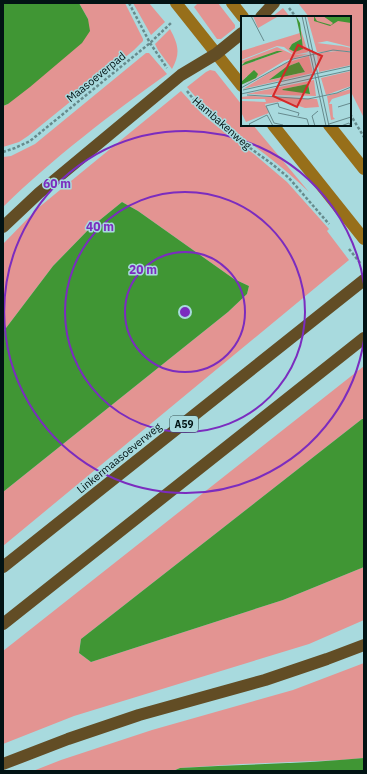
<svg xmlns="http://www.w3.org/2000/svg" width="367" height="774" font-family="'IBM Plex Sans',sans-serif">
	<rect width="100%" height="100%" fill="#a8dade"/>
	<path fill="#e39492" d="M79,3H125L143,39V41L134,50L28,136L19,142L3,147V106L8,104L88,19Z
		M133,3H149L165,22L151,35Z
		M198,3H218L235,25V28L221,39H217L194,7Z
		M298,3H364V118L350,90V17H309Z
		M283,8L290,17H272Z
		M170,29C178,44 181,53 172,69L158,50L155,44Z
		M146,53H149L167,74C112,113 52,159 3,207V157L11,156L35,144Z
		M210,70L215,71L242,105V125H253L309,192C298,182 288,172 276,163C245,138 212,118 187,87L206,72Z
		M181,91L202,114L235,141L254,154L287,182L329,229L327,231L349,260L3,546V492L228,312L247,294L249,286L234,279L138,211L122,202L90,228L53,266L3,332V244L38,208Z
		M364,366V419H362L81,639L79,653L91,662L283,600L364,567V620L309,644L74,716L3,744V651Z
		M364,663V758L341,760L241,764L180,768L173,771H33L61,760L152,730L293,690Z"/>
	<path fill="#409634" d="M3,3H79L88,19L90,31L82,43L30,87L8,104L3,106Z
		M122,202L138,211L234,279L249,286L247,294L228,312L3,492V332L53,266L90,228Z
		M362,419H364V567L283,600L91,662L79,653L81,639Z
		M364,758V771H173L180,768C241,764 303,764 364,758Z"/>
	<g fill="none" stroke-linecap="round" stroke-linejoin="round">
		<path stroke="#668b8d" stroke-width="2.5" stroke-dasharray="3 2" stroke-linecap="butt" d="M129,3L150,43L167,68
			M289,8L296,17
			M187,91L198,105L235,137L272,164L289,178L329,224
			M350,114L364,137
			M3,152L15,148L30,141L150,43L171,23
			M349,249L361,264"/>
		<path stroke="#976f1a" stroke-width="12" d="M176,3L242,86
			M232,3L243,17
			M273,125L364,239
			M329,125L364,169"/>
		<path stroke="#624d25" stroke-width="12" d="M261,17L274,3
			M3,227L39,193L181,75L216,54L242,33
			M3,567L364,280
			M3,624L364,338
			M3,764L68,739L139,715L265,680L327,659L364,645"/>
	</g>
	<g fill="none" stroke="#7b2cbf" stroke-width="2">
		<circle cx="185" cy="312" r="60"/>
		<circle cx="185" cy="312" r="120"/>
		<path d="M364 340A181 181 0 1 1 364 284"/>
	</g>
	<g text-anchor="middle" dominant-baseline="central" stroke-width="3" stroke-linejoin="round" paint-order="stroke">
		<rect fill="#a8dade" stroke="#344f51" stroke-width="1" x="170" y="416" width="28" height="16" rx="3"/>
		<g font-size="10" font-weight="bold" fill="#021314">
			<text x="184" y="424">A59</text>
		</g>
		<g font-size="11" fill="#021314" stroke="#a8dade">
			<text transform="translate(96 77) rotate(-39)">Maasoeverpad</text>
			<text transform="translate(222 123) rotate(41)">Hambakenweg</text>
			<text transform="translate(119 458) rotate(-39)">Linkermaasoeverweg</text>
		</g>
	</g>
	<g transform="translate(241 16)">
		<rect width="110" height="110" fill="#a8dade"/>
		<path d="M12,0H36V1L17,12ZM66,0H110V31L86,25L76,27L101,30L110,32V35L76,36ZM60,14L67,36L53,39L43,31L36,30L0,44V35L59,17L60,23L51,28L49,34H61ZM36,31L53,39L67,38L43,45L0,71L9,65L6,60L0,66V50L42,35L0,48V45ZM89,35L110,36V49L78,56L76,38ZM68,40L72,57L2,73L44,47ZM58,46L64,56L29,64L45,51ZM110,55V70L85,79L80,62ZM73,64L75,80L5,78ZM67,68L69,77L41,74L42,73ZM110,73V77L91,83L88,88H91L92,101L94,103L110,99L90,104L86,80ZM9,80L76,83L78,91L64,92L43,85L24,88L28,97L5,106L0,96V85L25,86L24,83H0V81Z" fill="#e39492" fill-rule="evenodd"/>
		<path d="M55,0L59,7L62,33L54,36L48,33L51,28L60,23ZM73,0L76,5L90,9L92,7L82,0H110V7L97,5L89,10L73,5ZM36,35H42L0,50L4,46ZM58,46L64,56L28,64L45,51ZM13,54L17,58L15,62L0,69V66ZM67,68L69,78L41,74L42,73Z" fill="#409634"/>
		<path fill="none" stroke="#668a8d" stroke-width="1" d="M10,0L23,25M61,0L85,110M64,0L88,110M0,72L52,43L92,34L110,36M2,74L110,50M0,78L110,54M6,79L67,83L96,77L110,71M97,91L110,87M37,97L66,103L68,110M88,108L110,101M42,109L33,107L25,90L37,87L38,91L58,97L57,100M10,110L8,108L26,99L32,110M74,110L71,100L77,95M100,110L108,107L110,110"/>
		<path fill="#d62828" fill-opacity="0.15" stroke="#d62828" stroke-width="2" d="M57,29L81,40L56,91L32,80Z"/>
		<rect width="110" height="110" fill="none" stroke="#021314" stroke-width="2"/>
	</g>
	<circle cx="185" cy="312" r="6" fill="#7b2cbf" stroke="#a8dade" stroke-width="2"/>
	<g font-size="12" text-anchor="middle" font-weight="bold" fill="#7b2cbf" stroke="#a8dade" stroke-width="3" stroke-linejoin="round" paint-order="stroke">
		<text x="57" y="188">60 m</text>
		<text x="100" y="231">40 m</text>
		<text x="143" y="274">20 m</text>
	</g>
	<rect width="367" height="774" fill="none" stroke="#021314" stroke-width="8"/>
</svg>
